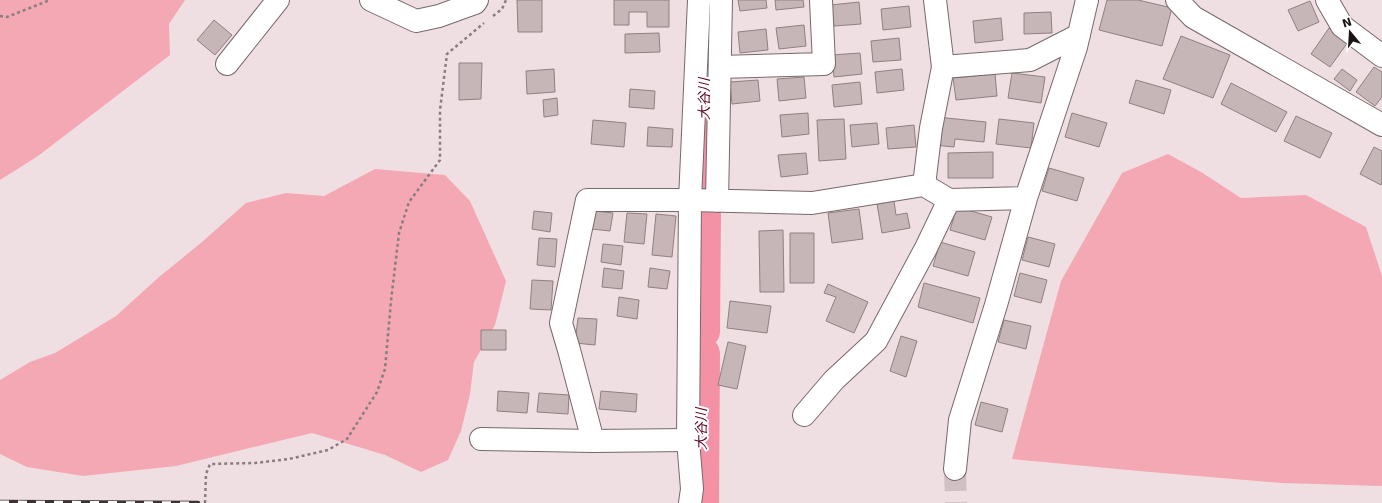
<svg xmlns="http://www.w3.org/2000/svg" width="1382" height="503" font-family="'DejaVu Sans','Noto Sans JP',sans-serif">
	<rect width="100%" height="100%" fill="#f0dfe2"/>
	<path fill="#f3a8b4" d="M0,0H185L169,24L170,55L38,156L0,180Z
		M1168,154L1201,172L1241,198L1306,195L1366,227L1382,276V486L1282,483L1150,472L1012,459L1061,281L1122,173Z
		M375,169L445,175L470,201L506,281L495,325L474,362L470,394L461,431L448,460L421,472L385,455L312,433L176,466L83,476L27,467L0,454V380L30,362L55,353L116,316L159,277L202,242L246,203L286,193L324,196Z"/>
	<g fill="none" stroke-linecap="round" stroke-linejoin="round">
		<path stroke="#f591a4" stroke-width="36" d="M703,198L704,99
			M702,331L703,213
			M701,503L702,354"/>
	</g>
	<path fill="#c6b6b8" stroke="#8f8082" d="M517,0H542V32H518Z
		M614,0H669V27H647V12H629V25H614Z
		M738,0H766L767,8L740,11Z
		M775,0H803L804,7L776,10Z
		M1107,0H1138L1172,8L1162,46L1099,30Z
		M1310,1L1319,22L1298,31L1288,10Z
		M859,2L861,24L834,26L831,5Z
		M909,6L911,27L883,30L881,9Z
		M1051,12L1052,33L1024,34V13Z
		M1001,18L1003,40L975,43L973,21Z
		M214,20L232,35L215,55L197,40Z
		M804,25L806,46L779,49L776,28Z
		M1329,28L1348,42L1330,67L1311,54Z
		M766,29L768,50L740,53L738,32Z
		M659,33L660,52L625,53V34Z
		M1181,36L1230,55L1213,98L1163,79Z
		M899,38L901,60L873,62L871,41Z
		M860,53L862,74L834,77L832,55Z
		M459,63H482L481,99L459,100Z
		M1374,67L1382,72V97L1375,106L1356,92Z
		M554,69L555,92L527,94L526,71Z
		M902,69L904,90L877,93L875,72Z
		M1342,69L1357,80L1350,91L1334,79Z
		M1012,73L1045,77L1041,103L1008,98Z
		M995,74L997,96L956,100L953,78Z
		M804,77L806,98L779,101L777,79Z
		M758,80L760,101L732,104L730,82Z
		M1136,80L1171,90L1164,114L1129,103Z
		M860,82L862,104L834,107L832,85Z
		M1231,83L1287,112L1276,132L1221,104Z
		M630,89L655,91L654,109L629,107Z
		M557,98L558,115L544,117L543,100Z
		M808,113L809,134L782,137L780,115Z
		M1072,113L1107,123L1099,147L1065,137Z
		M1296,116L1332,133L1320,158L1284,141Z
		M937,117L986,122L984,142L955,139L954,147L934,145Z
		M844,119L846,159L819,161L817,120Z
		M999,119L1034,123L1031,148L996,144Z
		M593,120L626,123L624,147L591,144Z
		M877,123L879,144L852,147L850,125Z
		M914,125L916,147L888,149L886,128Z
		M648,127L673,129L672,147L647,146Z
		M1374,147L1382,151V182L1381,185L1360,174Z
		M993,152V178H948V153Z
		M806,153L808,174L781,177L778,155Z
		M1049,168L1084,178L1077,201L1042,191Z
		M894,201L896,215L907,213L910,228L882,233L877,204Z
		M957,207L992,217L985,240L950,230Z
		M859,209L863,239L832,243L828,213Z
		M534,211L552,213L550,232L532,229Z
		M595,211L613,213L610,231L592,229Z
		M627,213L647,214L644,244L624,242Z
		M656,214L676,216L672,257L652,255Z
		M783,230L784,292H760L759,231Z
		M790,233H814V283H790Z
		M1028,237L1055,244L1049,267L1022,260Z
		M539,238L557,239L555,267L537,265Z
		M940,242L975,252L968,276L933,266Z
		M603,244L623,246L621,265L601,262Z
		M604,268L624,271L622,289L602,287Z
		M650,268L670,271L667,289L648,287Z
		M1020,273L1047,280L1041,303L1014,296Z
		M532,280L553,281L551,310L530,309Z
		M924,283L980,298L973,323L918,307Z
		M828,284L868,302L854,333L826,321L836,297L824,293Z
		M619,297L639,300L637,319L617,316Z
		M730,301L771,306L767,333L727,328Z
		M578,318L597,319L595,345L575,343Z
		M1004,320L1031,326L1026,349L998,342Z
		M481,330H506V350H481Z
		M901,336L917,341L906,377L890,371Z
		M728,342L746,346L737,389L718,385Z
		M498,391L529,393L527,413L497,411Z
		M601,391L637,394L636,412L599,409Z
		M539,393L569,395L568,414L537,412Z
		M981,402L1008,409L1002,432L975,425Z"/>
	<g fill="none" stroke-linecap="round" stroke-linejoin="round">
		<path stroke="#d0c0c3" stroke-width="22" stroke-dasharray="22 11" stroke-linecap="butt" d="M955,469L956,503"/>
		<g stroke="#77696b" stroke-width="24">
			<path id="street" d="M371,0L416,21L439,16L475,3L477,0
				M1177,0L1193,17L1382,125
				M1327,0L1342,26L1382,56
				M227,64L278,0
				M720,67L824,64L821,0
				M943,67L1030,60L1079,35
				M924,185L931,128L943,67L935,0
				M717,201L721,0
				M804,415L834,380L876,341L926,248L949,200
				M481,439L593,441
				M688,440L593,441L569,350L561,323L587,200H690L812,203L924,185L949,200L1026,198
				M955,469L960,420L996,305L1026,198L1076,47L1087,0"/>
		</g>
		<g stroke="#77696b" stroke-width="24">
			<path id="secondary" d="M690,503L692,489L688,440L690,200L699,0"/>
		</g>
		<path stroke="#897d7f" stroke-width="2.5" stroke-dasharray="3 3" stroke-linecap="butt" d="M0,16L7,17L50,0
			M493,16L502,9L506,0
			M205,503L206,474L210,464L255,463L289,459L328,450L347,439L377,392L385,369L391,301L399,233L409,202L440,160V110L447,54L484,23"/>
		<use href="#street" stroke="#fff" stroke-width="22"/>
		<use href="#secondary" stroke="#fff" stroke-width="22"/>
		<g stroke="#3b3335" stroke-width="4.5">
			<path id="rail" d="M0,502L198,503"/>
		</g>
		<use href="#rail" stroke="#fff" stroke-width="3" stroke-dasharray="9" stroke-linecap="butt"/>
	</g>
	<g text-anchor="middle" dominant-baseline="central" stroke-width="4" stroke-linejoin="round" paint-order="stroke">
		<g font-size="14" font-style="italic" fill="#5c0022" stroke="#fff">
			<text transform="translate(704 99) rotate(-90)">大谷川</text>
			<text transform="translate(701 429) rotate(-90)">大谷川</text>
		</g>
	</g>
	<g transform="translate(1350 32) rotate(342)" stroke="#ffffff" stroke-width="3" paint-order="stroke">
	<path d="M0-3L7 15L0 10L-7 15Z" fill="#191314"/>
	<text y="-6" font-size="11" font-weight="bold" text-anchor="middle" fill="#191314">N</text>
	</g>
</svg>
